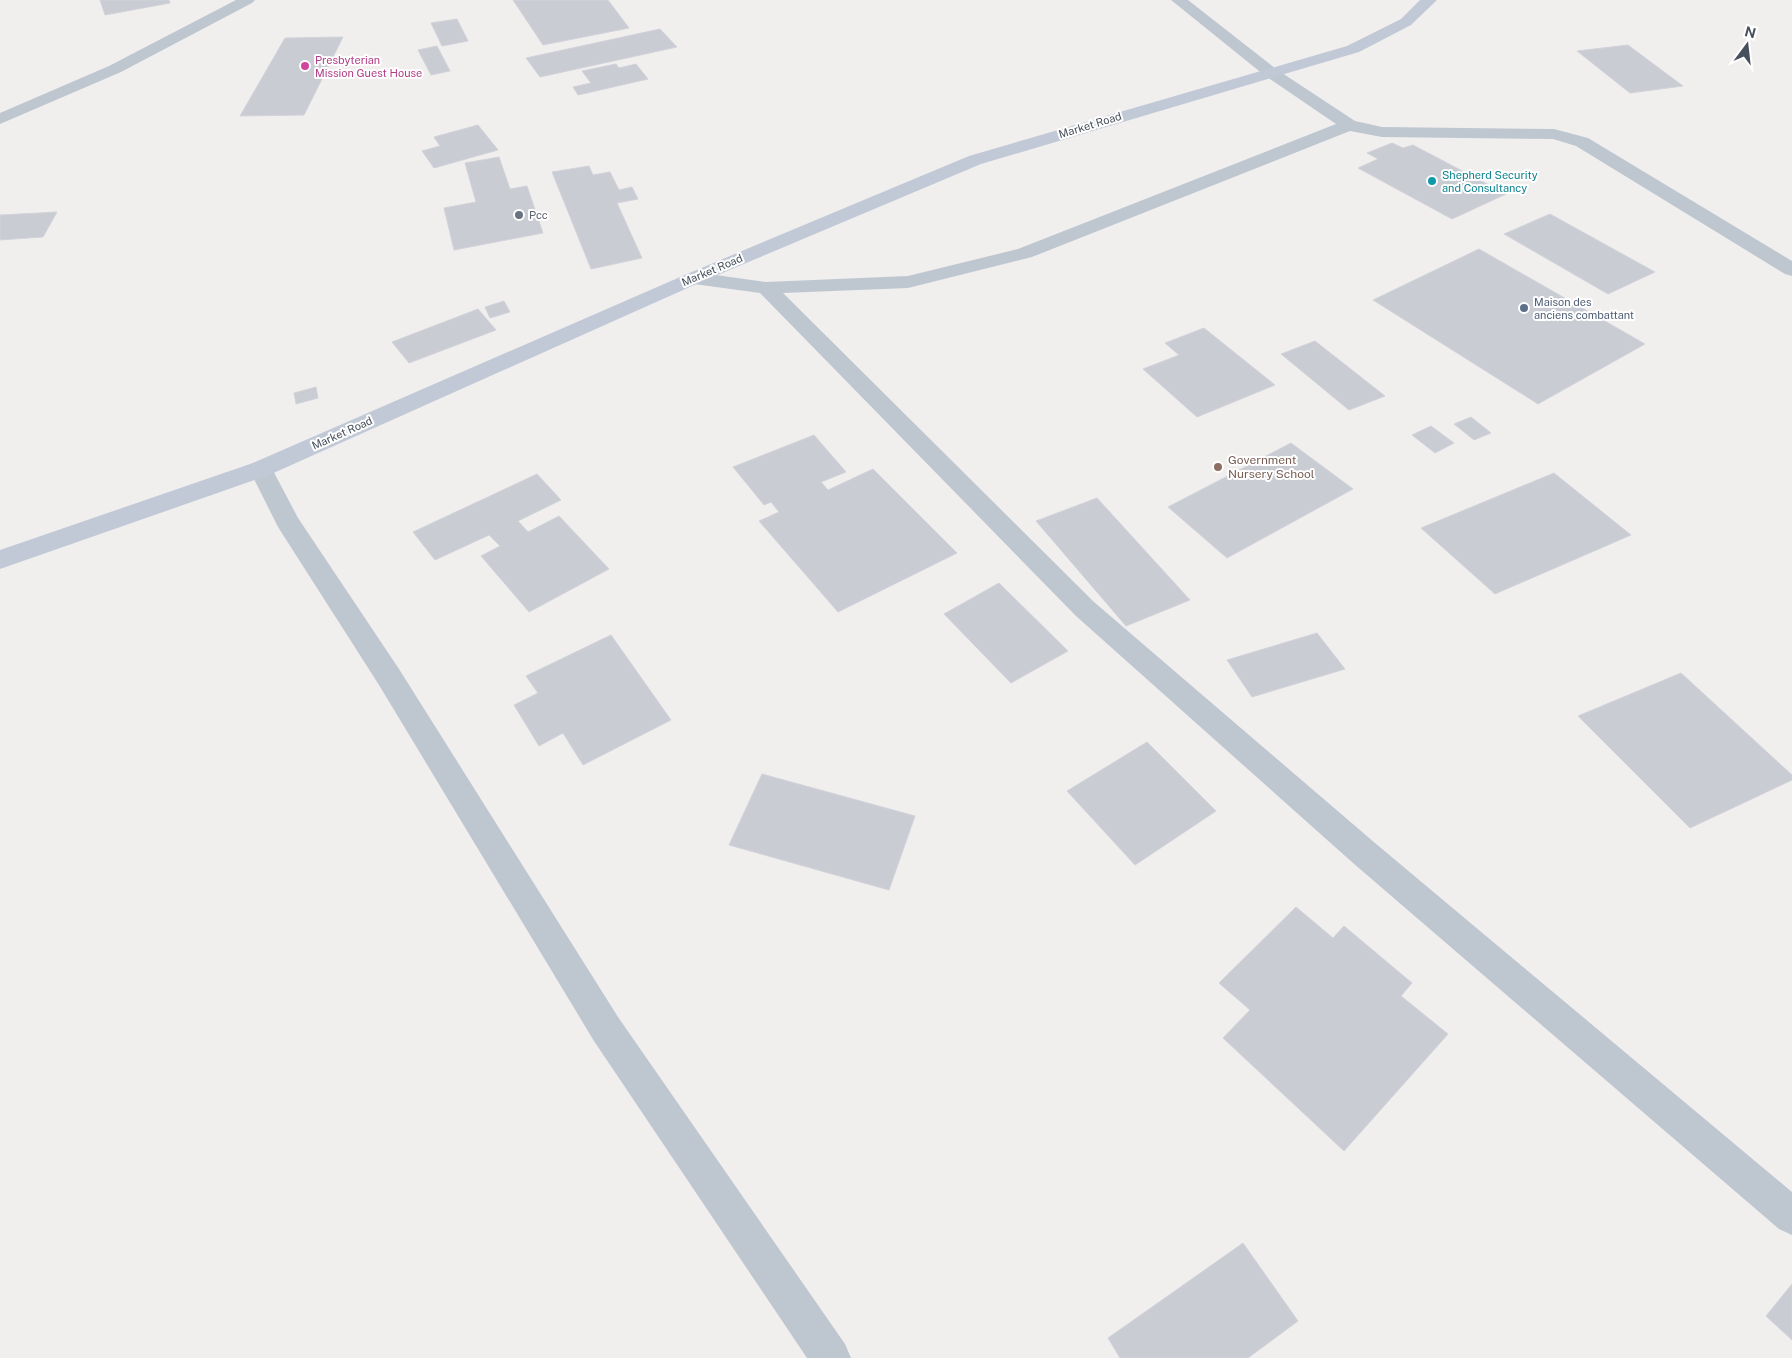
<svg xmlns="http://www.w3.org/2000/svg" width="1792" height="1358" font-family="'Public Sans',sans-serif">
	<rect width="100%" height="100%" fill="#f1eeee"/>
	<path fill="#caccd4" stroke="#d2d3da" d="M100,0H169L170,3L105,15Z
		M513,0H608L629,28L543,45Z
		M457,19L468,41L442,46L431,23Z
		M660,29L677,47L540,77L526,58Z
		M343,37L304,115L240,116L285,38Z
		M1628,45L1683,86L1630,93L1577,51Z
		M437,46L450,71L431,75L418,50Z
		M616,64L619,68L636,64L648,79L578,95L573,87L591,83L582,71Z
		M478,125L498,150L434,168L422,151L440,146L434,137Z
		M1392,143L1403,148L1413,145L1506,194L1452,219L1358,168L1378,159L1367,153Z
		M499,157L510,189L527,186L543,233L454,250L444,208L476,202L465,163Z
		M589,166L593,175L610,172L619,190L632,187L638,199L617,203L642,258L591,269L552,172Z
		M57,212L43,237L0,240V215Z
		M1550,214L1655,272L1608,294L1504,234Z
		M1479,249L1645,344L1538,404L1373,300Z
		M504,301L510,312L490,318L485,307Z
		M478,309L496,330L409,363L392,342Z
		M1204,328L1275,385L1197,417L1143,369L1179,355L1165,343Z
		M1315,341L1385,396L1349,410L1281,354Z
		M316,387L318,398L296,404L294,393Z
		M1471,417L1491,433L1474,440L1454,424Z
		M1431,426L1454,443L1435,453L1412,435Z
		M814,435L846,472L821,482L828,490L873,469L957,553L838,612L759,521L779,512L771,502L764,505L733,467Z
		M1291,443L1353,489L1227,558L1168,507Z
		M1554,473L1631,535L1495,594L1421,528Z
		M537,474L561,500L518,521L528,532L559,516L609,569L529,612L481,556L500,546L489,535L435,560L413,532Z
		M1097,498L1190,600L1126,626L1036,521Z
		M999,583L1068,651L1011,683L944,614Z
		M1317,633L1345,669L1252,697L1227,660Z
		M611,635L671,720L583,765L563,733L539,746L514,705L538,693L526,676Z
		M1681,673L1792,775V780L1690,828L1578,716Z
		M1147,742L1216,811L1135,865L1067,791Z
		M762,774L915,816L889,890L729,845Z
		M1296,907L1333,938L1344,926L1412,983L1401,996L1448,1034L1344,1151L1223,1038L1250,1010L1219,983Z
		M1243,1243L1298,1321L1248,1358H1120L1108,1338Z
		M1792,1284V1340L1766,1316Z"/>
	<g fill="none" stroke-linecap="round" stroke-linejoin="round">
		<path fill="#bec7d0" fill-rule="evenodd" d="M236,0H255L252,3L121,72L0,124V113L109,66Z
			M1171,0H1188L1276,69L1355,121L1382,127L1554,129L1588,138L1792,261V276L1785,274L1576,146L1553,139L1382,137L1350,131L1032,257L908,288L783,293L1094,602L1375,843L1792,1192V1235L1779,1229L1353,863L1076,616L760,293L694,284L687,282L684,278L687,274L694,272L766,282L908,276L1018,249L1336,124L1264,75Z
			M261,461L269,463L298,518L399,669L618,1017L845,1344L851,1358H807L594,1041L379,685L278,527L249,469L253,463Z"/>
		<path fill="#c1c9d7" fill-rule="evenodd" d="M1420,0H1437L1411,25L1359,52L981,164L701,282L269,475L0,569V550L253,463L687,274L969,156L1347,46L1401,19Z"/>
	</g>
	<circle fill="#d1479c" stroke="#fff" stroke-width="2" cx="305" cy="66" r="5"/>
	<circle fill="#0f9aa8" stroke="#fff" stroke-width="2" cx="1432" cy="181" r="5"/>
	<circle fill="#6b7280" stroke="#fff" stroke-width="2" cx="519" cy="215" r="5"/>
	<circle fill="#5c6f8a" stroke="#fff" stroke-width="2" cx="1524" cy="308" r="5"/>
	<circle fill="#8d6e63" stroke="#fff" stroke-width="2" cx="1218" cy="467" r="5"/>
	<g text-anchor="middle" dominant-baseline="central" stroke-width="4" stroke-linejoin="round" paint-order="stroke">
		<g font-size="11" fill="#b23c85" stroke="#fff" text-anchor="start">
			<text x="315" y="60">Presbyterian<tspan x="315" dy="13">Mission Guest House</tspan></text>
		</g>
		<g font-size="11" fill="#464f5b" stroke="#fff">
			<text transform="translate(1090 125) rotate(-17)">Market Road</text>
			<text transform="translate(712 270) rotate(-23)">Market Road</text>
			<text transform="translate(342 433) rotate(-24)">Market Road</text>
		</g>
		<g font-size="11" fill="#0d838f" stroke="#fff" text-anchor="start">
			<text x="1442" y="175">Shepherd Security<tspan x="1442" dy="13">and Consultancy</tspan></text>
		</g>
		<g font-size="11" fill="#5b616d" stroke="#fff" text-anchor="start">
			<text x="529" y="215">Pcc</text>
		</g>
		<g font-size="11" fill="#4e5e75" stroke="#fff" text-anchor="start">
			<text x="1534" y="302">Maison des<tspan x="1534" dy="13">anciens combattant</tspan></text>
		</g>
		<g font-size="12" fill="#785e54" stroke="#fff" text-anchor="start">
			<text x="1228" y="460">Government<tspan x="1228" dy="14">Nursery School</tspan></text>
		</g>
	</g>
	<g transform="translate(1747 45) rotate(15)" stroke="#ffffff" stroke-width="4" paint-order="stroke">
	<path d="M0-4L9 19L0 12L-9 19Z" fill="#464f5b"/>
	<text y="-8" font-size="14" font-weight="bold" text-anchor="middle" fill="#464f5b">N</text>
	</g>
</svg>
